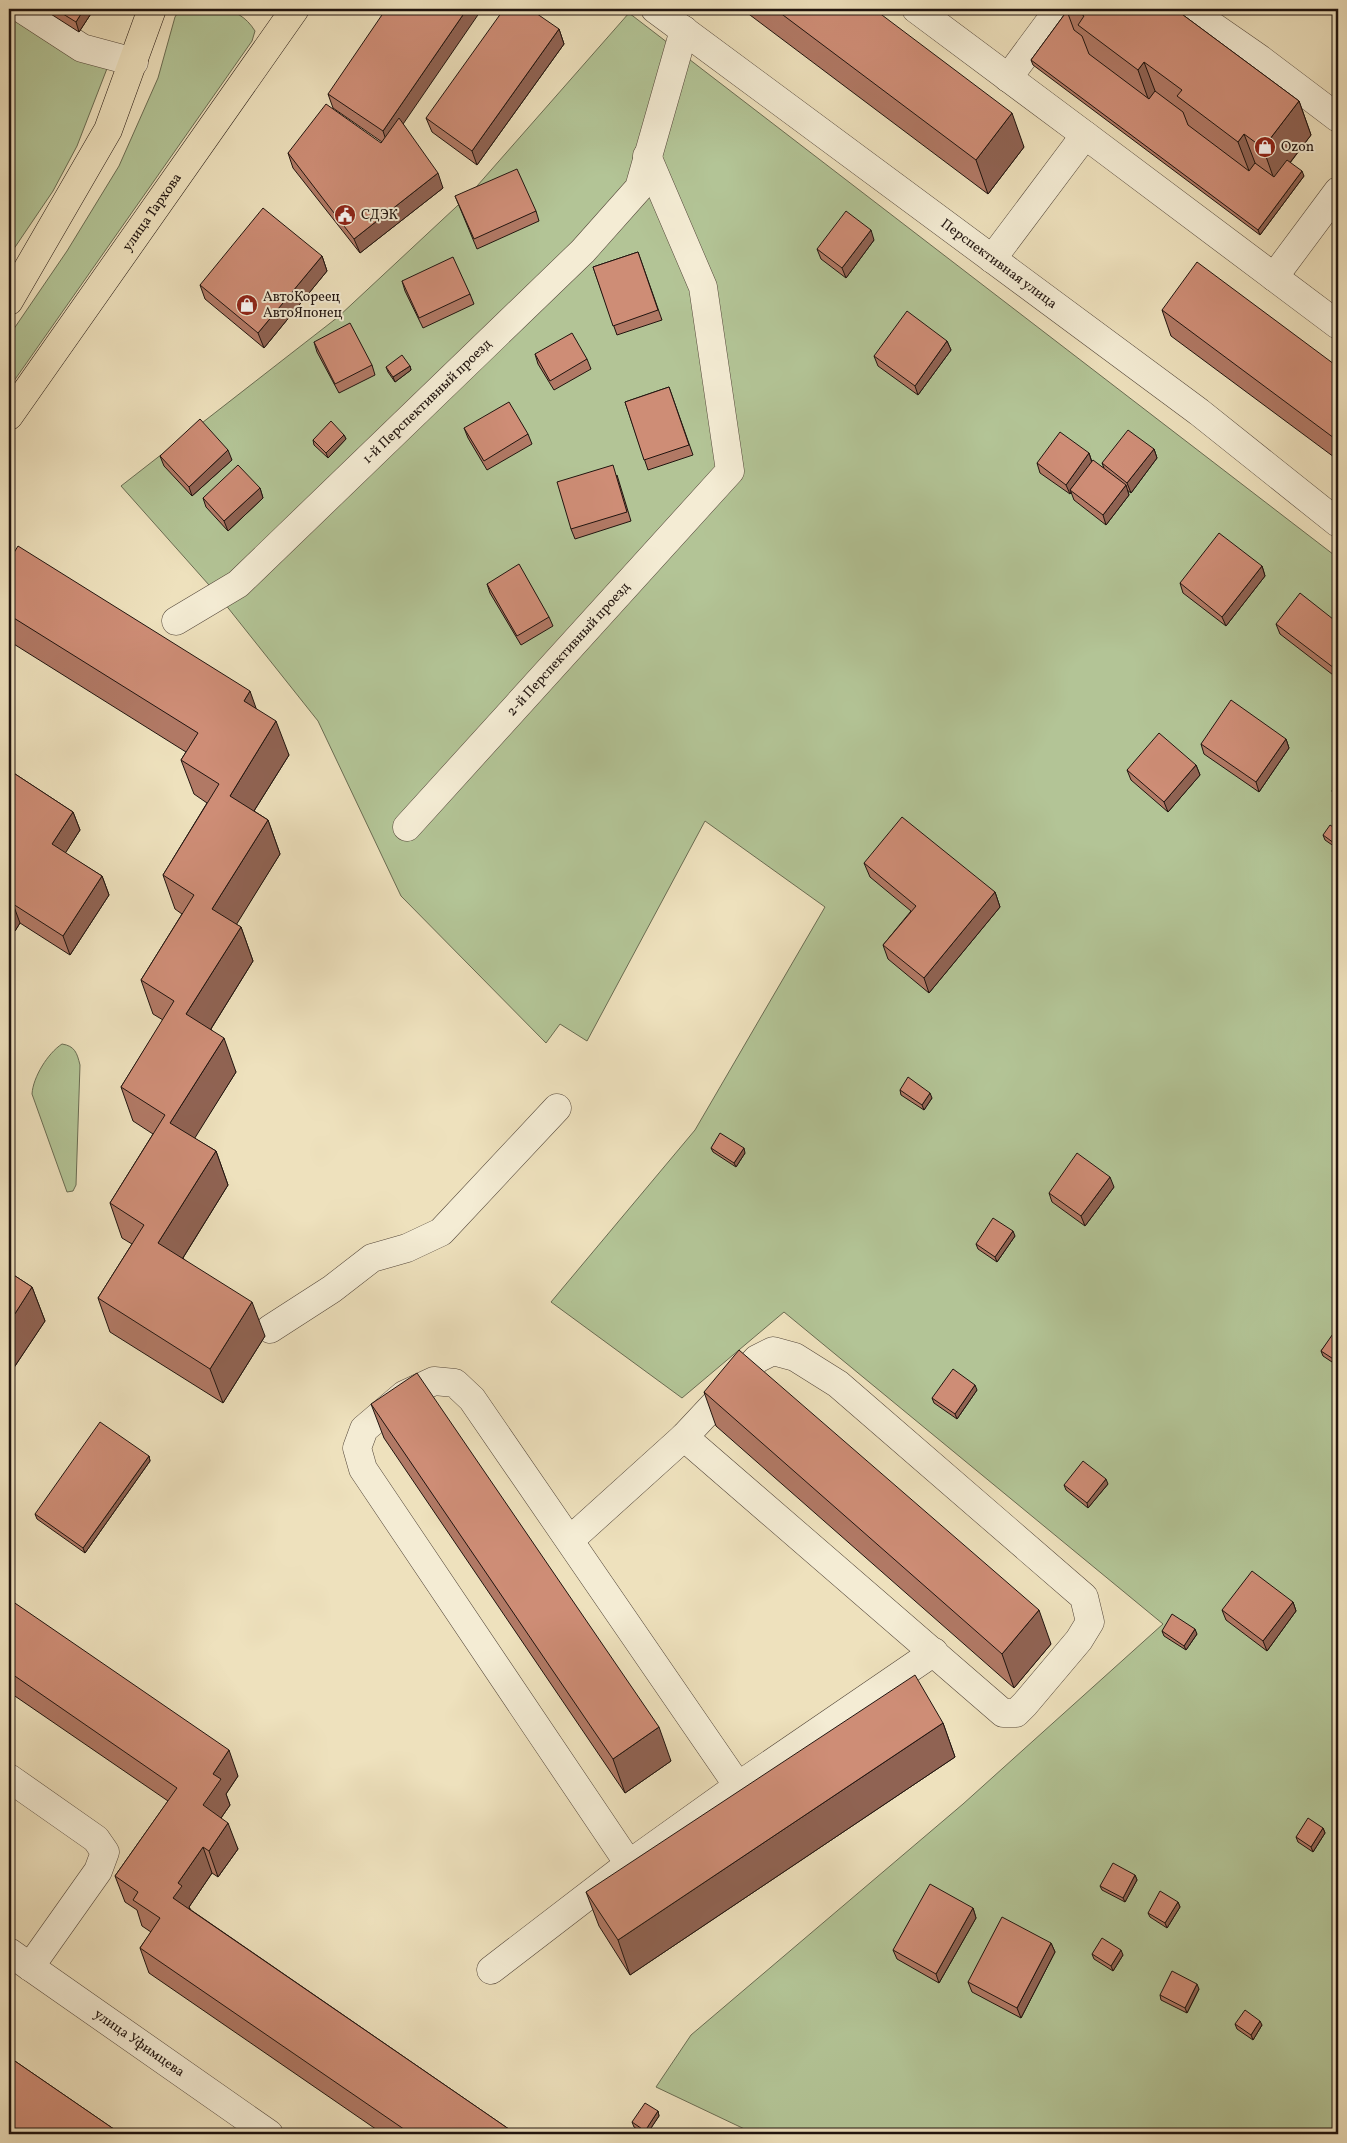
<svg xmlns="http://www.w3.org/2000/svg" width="1347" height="2143" font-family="Vollkorn,serif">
	<rect width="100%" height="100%" fill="#eee1bd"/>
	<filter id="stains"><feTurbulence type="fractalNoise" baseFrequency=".004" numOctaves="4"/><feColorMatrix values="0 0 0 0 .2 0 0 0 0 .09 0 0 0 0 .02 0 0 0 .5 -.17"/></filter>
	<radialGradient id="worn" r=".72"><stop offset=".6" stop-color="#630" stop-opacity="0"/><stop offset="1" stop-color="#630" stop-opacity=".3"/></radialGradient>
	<path fill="#b3c496" stroke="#6a6c52" d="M180,9C210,9 237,2 255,31L252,41L9,388V336L67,251L119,166L158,78L175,17Z
		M629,13L1338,558V2134H755L656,2087L691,2035L963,1804L1163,1624L784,1312L682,1398L551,1302L695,1130L825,907L705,821L587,1041L560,1024L546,1043L401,896L318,721L217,594L121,486L338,317L470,194Z
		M9,14L74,57L108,66L77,146L53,191L9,256Z
		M62,1044C75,1046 77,1053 80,1065L76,1185L73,1191L67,1192L32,1094C33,1077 48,1053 62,1044Z"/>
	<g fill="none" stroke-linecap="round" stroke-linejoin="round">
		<g stroke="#54473a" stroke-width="29">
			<g id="minor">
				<path d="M22,9L82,48L134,62"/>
				<path id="s1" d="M655,9L1199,412L1338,523"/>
				<path d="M916,9L1085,135"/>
				<path d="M1188,9L1260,59L1338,118"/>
				<path d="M1008,78L1059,9"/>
				<path d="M992,259L1085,135L1338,325"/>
				<path d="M1274,277L1338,191"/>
				<path id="s2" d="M176,621L238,584L583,251L639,188L684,30"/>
				<path id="s3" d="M407,827L730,471L703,287L647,156"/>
				<path d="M270,1329L332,1289L372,1258L407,1248L441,1232L557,1108"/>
				<path d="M773,1351L795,1357L838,1384L1084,1597L1090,1622L1079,1640L1025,1704L1016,1713H1003L684,1437L757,1359Z"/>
				<path d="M570,1540L684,1437"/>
				<path d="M9,1778L96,1839L105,1852L98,1871L30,1967"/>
				<path d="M629,1864L363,1469L357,1448L364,1429L404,1395L434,1381L455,1383L472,1399L738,1786"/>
				<path id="s4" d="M9,1952L269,2134"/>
				<path d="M491,1970L629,1864L738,1786L934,1652"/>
			</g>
		</g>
		<g stroke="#20140f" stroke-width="29">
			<g id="major">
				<path d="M9,301L108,130L152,9"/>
				<path id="s5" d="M9,416L295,9"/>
			</g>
		</g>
		<use href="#minor" stroke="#f4ecd4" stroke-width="28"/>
		<use href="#major" stroke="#eee1bd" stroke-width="28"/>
	</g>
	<path fill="#b17965" stroke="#20140f" d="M43,9H94L79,32Z
		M742,9H874L1024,147L988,194Z
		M1066,9H1175L1299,101L1311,135L1290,163L1304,176L1260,235L1033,65L1031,60L1067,11Z
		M559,29L564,44L477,165L432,132L426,118Z
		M328,94L403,124L443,188L360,253L293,168L288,153L381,143L382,142L333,108Z
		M455,196L536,211L539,221L477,249Z
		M874,240L846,278L821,259L817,249Z
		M638,252L662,320L617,335L593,267Z
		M322,256L327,271L264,348L205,299L200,285Z
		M402,281L470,294L474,304L423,328L405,291Z
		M1162,310L1338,367V460L1171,336Z
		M947,341L951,350L918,395L878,366L874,356Z
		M314,342L372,365L375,375L339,393L317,352Z
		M535,354L587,359L591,369L554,390L538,364Z
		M410,366L411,370L395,382L388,372L386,367Z
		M669,387L693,455L648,470L625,402Z
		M464,428L528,434L532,444L487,470L468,438Z
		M344,435L346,439L328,458L314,445L313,440Z
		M1154,449L1157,458L1131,493L1127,490L1129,495L1106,525L1074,500L1071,492L1070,494L1040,473L1037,463L1089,453L1092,462L1104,468L1102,463Z
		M160,456L232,460L192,496L164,466Z
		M617,475L631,521L575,539L571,529Z
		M260,488L263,498L228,531L206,507L203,498Z
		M9,561L256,709L289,755L254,811L268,820L280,854L236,924L241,927L253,961L211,1029L236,1072L194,1138L216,1151L228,1185L183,1258L265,1336L223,1403L110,1332L98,1298L132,1244L122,1238L110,1203L153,1134L133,1121L121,1087L163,1020L153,1014L141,980L182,914L175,909L163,875L207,803L194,794L181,760L186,752L9,641Z
		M1262,566L1265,576L1226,626L1183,593L1180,583Z
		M487,584L549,617L553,626L521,645L490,593Z
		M1338,623V677L1337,678L1280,634L1276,624Z
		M1286,739L1289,748L1259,792L1204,754L1201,744Z
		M1196,765L1200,775L1168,812L1131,780L1127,770Z
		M9,770L73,812L80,830L65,853L102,876L109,895L70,955L20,923L15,931L9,927Z
		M1338,782V799L1334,795L1332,791Z
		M1338,830V849L1325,840L1323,835Z
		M864,863L995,892L1000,907L929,993L888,959L883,945L911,911L870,877Z
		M900,1090L932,1098L924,1110L901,1095Z
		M711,1148L745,1153L736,1167L713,1152Z
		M1114,1187L1085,1226L1052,1202L1049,1193Z
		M1015,1236L997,1262L978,1249L976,1244Z
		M9,1272L32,1287L45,1321L13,1369L9,1366Z
		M1338,1329V1366L1323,1356L1321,1351Z
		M977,1390L957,1419L934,1403L932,1398Z
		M704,1392L1051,1644L1014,1688L716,1426Z
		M371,1404L671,1761L625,1793L384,1438Z
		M149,1456L150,1461L85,1553L37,1519L35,1514Z
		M1108,1484L1088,1508L1066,1490L1064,1485Z
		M9,1599L238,1776L226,1794L230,1805L221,1818L238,1849L218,1877L212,1873L189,1907L191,1910L516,2134H383L149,1973L140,1948L151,1932L142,1926L137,1910L125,1902L115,1876L168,1801L9,1692Z
		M1293,1602L1296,1611L1267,1651L1226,1620L1222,1610Z
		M1162,1631L1197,1634L1186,1650L1164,1636Z
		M943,1723L955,1757L630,1975L599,1926L586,1892Z
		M1323,1828L1325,1833L1313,1852L1298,1842L1296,1837Z
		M1135,1875L1137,1880L1125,1902L1102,1890L1100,1886Z
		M1178,1902L1180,1907L1167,1928L1150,1917L1148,1913Z
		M973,1908L976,1918L939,1983L897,1959L893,1950Z
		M1051,1943L1055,1952L1021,2018L972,1992L968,1982Z
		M1092,1954L1123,1955L1113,1971L1094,1959Z
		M1199,1989L1187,2013L1161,2000L1160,1995Z
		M1235,2024L1262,2025L1253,2040L1237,2029Z
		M9,2057L121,2134H9Z
		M658,2111L659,2116L647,2134H644L634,2127L632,2122Z"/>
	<path fill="#906353" stroke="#20140f" d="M84,9H94L79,32L76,22Z
		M467,9H482L388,146L383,131Z
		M559,29L564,44L477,165L472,151Z
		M1144,62L1157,96L1150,104L1138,70Z
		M1299,101L1311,135L1275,182L1263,148Z
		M1012,113L1024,147L988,194L976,160Z
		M1244,134L1257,168L1251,176L1238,142Z
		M1302,171L1304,176L1260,235L1258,230Z
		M438,173L443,188L360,253L354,239Z
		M871,230L874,240L846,278L842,268Z
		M322,256L327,271L264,348L258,333Z
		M947,341L951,350L918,395L915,386Z
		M410,366L411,370L395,382L393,377Z
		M344,435L346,439L328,458L326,453Z
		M1154,449L1157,458L1131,493L1127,483Z
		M228,450L232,460L192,496L189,487Z
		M1089,453L1092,463L1070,490L1071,492L1070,494L1066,485Z
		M1126,485L1129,495L1106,525L1103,515Z
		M260,488L263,498L228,531L224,521Z
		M1262,566L1265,576L1226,626L1222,617Z
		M1338,663V677L1337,678L1334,668Z
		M250,691L262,725L244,701Z
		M276,721L289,755L242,830L230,796Z
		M1286,739L1289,748L1259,792L1256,782Z
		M1196,765L1200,775L1168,812L1164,802Z
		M73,812L80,830L59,863L52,844Z
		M268,820L280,854L225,943L212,909Z
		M102,876L109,895L70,955L63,936Z
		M995,892L1000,907L929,993L924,978Z
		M13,904L20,923L15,931L9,915V911Z
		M241,927L253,961L199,1048L186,1014Z
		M224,1038L236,1072L183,1157L170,1123Z
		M930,1093L932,1098L924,1110L922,1105Z
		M744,1148L745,1153L736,1167L734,1163Z
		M216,1151L228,1185L171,1277L158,1243Z
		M1110,1177L1114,1187L1085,1226L1081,1216Z
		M1013,1231L1015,1236L997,1262L995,1257Z
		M32,1287L45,1321L13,1369L9,1356V1323Z
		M252,1302L265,1336L223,1403L210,1369Z
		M975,1385L977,1390L957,1419L955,1414Z
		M149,1456L150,1461L85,1553L83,1548Z
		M1106,1479L1108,1484L1088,1508L1087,1503Z
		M1293,1602L1296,1611L1267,1651L1263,1641Z
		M1039,1610L1051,1644L1014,1688L1002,1654Z
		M1195,1629L1197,1634L1186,1650L1184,1646Z
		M943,1723L955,1757L630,1975L618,1940Z
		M659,1727L671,1761L625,1793L613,1759Z
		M229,1750L238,1776L226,1794L230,1805L212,1831L203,1805L213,1774Z
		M228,1823L238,1849L218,1877L209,1851Z
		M1323,1828L1325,1833L1313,1852L1311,1847Z
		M203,1847L212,1873L189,1907L191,1912L173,1898L178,1883Z
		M1135,1875L1137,1880L1125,1902L1123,1898Z
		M1178,1902L1180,1907L1167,1928L1165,1923Z
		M973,1908L976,1918L939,1983L936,1974Z
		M1051,1943L1055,1952L1021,2018L1017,2008Z
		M1121,1950L1123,1955L1113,1971L1111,1966Z
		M1197,1984L1199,1989L1187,2013L1185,2008Z
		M1260,2021L1262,2025L1253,2040L1251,2035Z
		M658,2111L659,2116L647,2134H646L645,2131Z"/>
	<path fill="#ce8d76" stroke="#20140f" d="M55,9H84L76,22Z
		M386,9H467L383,131L328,94Z
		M504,9H530L559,29L472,151L426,118Z
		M775,9H874L1012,113L976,160Z
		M1074,9H1175L1299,101L1263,148L1244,134L1238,142L1177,96L1182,90L1144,62L1138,70L1078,25L1084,16Z
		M1067,11L1074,30L1082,36L1089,54L1149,99L1155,91L1183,112L1188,125L1249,171L1255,163L1274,177L1287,160L1302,171L1258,230L1031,60Z
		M326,104L381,143L399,118L438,173L354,239L288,153Z
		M517,169L536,211L474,239L455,196Z
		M263,208L322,256L258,333L200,285Z
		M846,211L871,230L842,268L817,249Z
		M638,252L658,310L613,326L593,267Z
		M453,257L470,294L419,318L402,281Z
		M1197,262L1338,367V441L1162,310Z
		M907,311L947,341L915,386L874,356Z
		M350,323L372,365L335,384L314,342Z
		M572,333L587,359L550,381L535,354Z
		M402,355L410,366L393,377L386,367Z
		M669,387L689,445L644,460L625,402Z
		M509,402L528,434L484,461L464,428Z
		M200,419L228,450L189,487L160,456Z
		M331,421L344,435L326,453L313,440Z
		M1128,430L1154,449L1127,483L1102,463Z
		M1060,432L1089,453L1066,485L1037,463Z
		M1093,460L1126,485L1103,515L1070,490Z
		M238,465L260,488L224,521L203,498Z
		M613,465L627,512L571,529L557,482Z
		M1219,533L1262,566L1222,617L1180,583Z
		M18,546L250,691L244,701L276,721L230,796L268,820L212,909L241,927L186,1014L224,1038L170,1123L216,1151L158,1243L252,1302L210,1369L98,1298L144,1225L110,1203L165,1115L121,1087L174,1001L141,980L194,895L163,875L219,784L181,760L198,733L9,615V561Z
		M519,564L549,617L517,636L487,584Z
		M1300,593L1338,623V663L1334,668L1276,624Z
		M1231,700L1286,739L1256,782L1201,744Z
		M1159,733L1196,765L1164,802L1127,770Z
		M9,770L73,812L52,844L102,876L63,936L13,904L9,911Z
		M1338,782V795L1332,791Z
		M902,817L995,892L924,978L883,945L916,906L864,863Z
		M1330,825L1338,830V846L1323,835Z
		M908,1077L930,1093L922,1105L900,1090Z
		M720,1133L744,1148L734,1163L711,1148Z
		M1077,1153L1110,1177L1081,1216L1049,1193Z
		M993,1218L1013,1231L995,1257L976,1244Z
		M9,1272L32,1287L9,1323Z
		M1337,1328L1338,1329V1362L1321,1351Z
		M739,1350L1039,1610L1002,1654L704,1392Z
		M953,1369L975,1385L955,1414L932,1398Z
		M417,1373L659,1727L613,1759L371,1404Z
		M100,1422L149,1456L83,1548L35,1514Z
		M1083,1461L1106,1479L1087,1503L1064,1485Z
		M1252,1571L1293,1602L1263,1641L1222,1610Z
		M9,1599L229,1750L213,1774L221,1779L203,1805L228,1823L209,1851L203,1847L178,1883L182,1886L173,1898L516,2134H411L140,1948L160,1918L133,1900L138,1892L115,1876L177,1788L9,1672Z
		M1172,1614L1195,1629L1184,1646L1162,1631Z
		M915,1675L943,1723L618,1940L586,1892Z
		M1308,1818L1323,1828L1311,1847L1296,1837Z
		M1113,1863L1135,1875L1123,1898L1100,1886Z
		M930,1884L973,1908L936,1974L893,1950Z
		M1160,1891L1178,1902L1165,1923L1148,1913Z
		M1002,1917L1051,1943L1017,2008L968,1982Z
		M1102,1938L1121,1950L1111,1966L1092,1954Z
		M1172,1971L1197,1984L1185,2008L1160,1995Z
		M1245,2010L1260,2021L1251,2035L1235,2024Z
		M9,2057L121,2134H23L9,2124Z
		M645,2103L658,2111L645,2131L632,2122Z"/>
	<defs>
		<g id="shop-disc" transform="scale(1.125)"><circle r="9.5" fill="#8f2418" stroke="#f4ecd4"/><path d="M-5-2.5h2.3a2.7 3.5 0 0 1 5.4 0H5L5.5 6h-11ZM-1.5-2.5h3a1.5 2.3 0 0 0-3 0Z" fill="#fff"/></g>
		<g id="civic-disc" transform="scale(1.125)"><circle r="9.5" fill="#8f2418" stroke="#f4ecd4"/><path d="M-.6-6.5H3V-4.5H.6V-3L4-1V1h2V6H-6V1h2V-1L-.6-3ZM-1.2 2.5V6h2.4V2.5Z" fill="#fff"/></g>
	</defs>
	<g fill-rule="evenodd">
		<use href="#shop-disc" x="1265" y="147"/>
		<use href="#civic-disc" x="345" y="215"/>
		<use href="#shop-disc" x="247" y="305"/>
	</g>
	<g text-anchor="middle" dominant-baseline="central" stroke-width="4" stroke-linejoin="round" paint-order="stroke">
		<g font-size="14" fill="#20140f" stroke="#f4ecd4" text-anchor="start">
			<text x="1281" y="147">Ozon</text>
			<text x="361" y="215">СДЭК</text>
			<text x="263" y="297">АвтоКореец<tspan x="263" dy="16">АвтоЯпонец</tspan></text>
		</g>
		<g font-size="14" fill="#20140f" stroke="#f4ecd4">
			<text stroke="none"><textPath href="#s5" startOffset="249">улица Тархова</textPath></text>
			<text stroke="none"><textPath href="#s1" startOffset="428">Перспективная улица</textPath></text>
			<text stroke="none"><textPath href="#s2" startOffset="335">1-й Перспективный проезд</textPath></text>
			<text stroke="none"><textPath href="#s3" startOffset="240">2-й Перспективный проезд</textPath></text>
			<text stroke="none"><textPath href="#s4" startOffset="159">улица Уфимцева</textPath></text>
		</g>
	</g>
	<rect width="1347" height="2143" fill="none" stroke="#eee1bd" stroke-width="30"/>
	<rect x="10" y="10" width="1327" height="2123" fill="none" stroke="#20140f" stroke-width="2.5"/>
	<rect x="15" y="15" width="1317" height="2113" fill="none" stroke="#20140f"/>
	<rect width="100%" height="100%" filter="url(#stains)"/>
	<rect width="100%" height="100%" fill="url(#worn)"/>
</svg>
